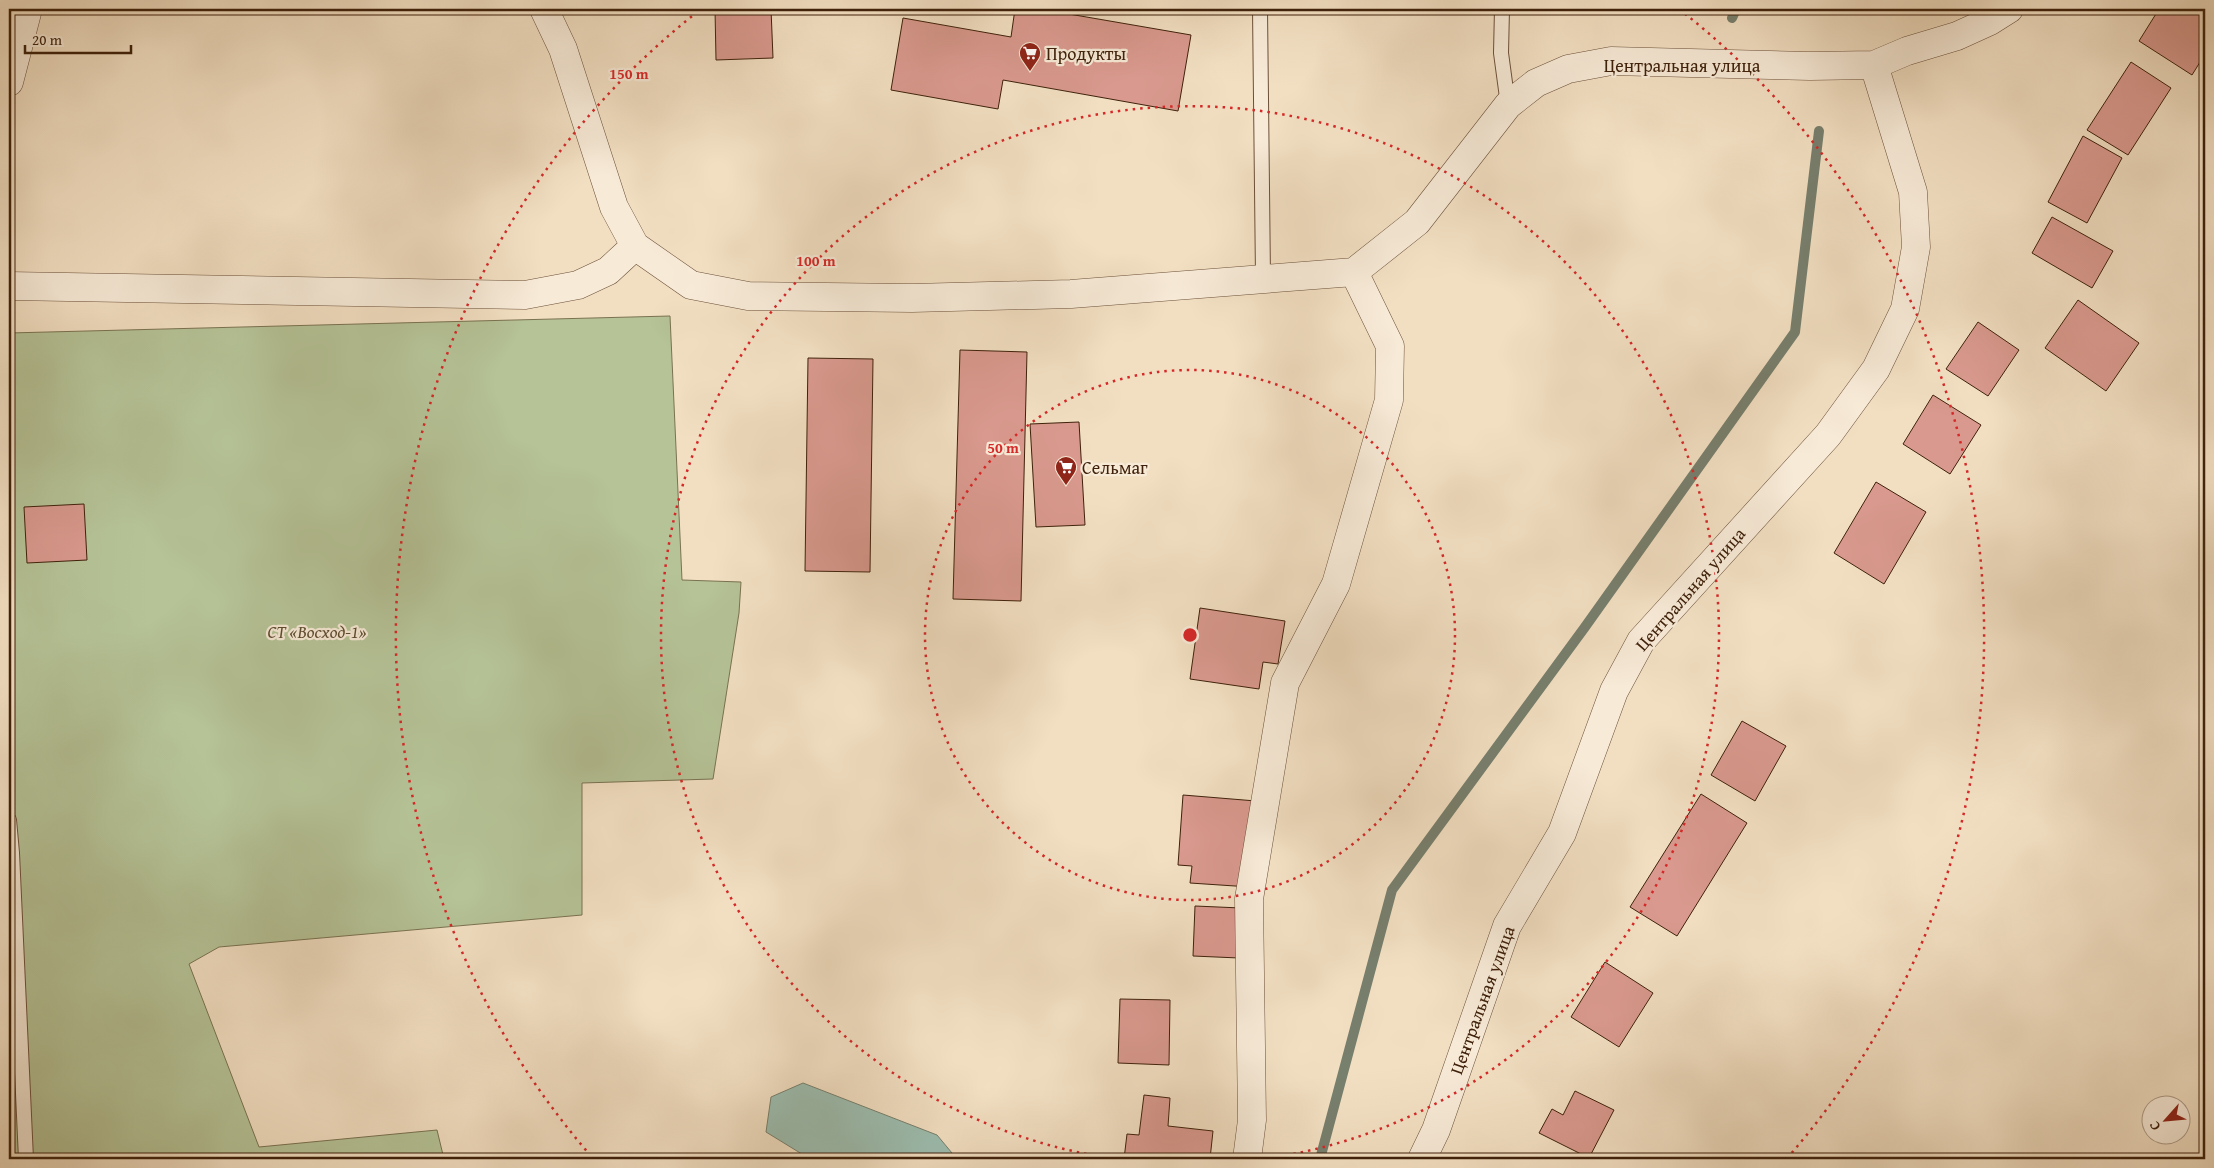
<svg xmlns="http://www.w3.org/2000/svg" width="2214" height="1168" font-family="'Gentium Book Plus',serif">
	<rect width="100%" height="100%" fill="#f2dfc2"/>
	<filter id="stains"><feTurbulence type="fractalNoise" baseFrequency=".004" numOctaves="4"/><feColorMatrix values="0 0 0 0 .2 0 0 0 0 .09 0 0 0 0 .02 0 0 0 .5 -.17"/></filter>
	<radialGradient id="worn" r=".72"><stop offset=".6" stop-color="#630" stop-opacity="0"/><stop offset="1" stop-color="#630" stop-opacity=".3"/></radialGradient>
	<path fill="#b5c397" stroke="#7a7251" d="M670,316L682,580L741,582L739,613L713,779L582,783V915L219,947L189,964L259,1147L437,1130L444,1159H9V333Z"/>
	<path fill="#9cbdaf" stroke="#777f6d" d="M803,1083L937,1135L957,1159H810L766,1132L771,1097Z"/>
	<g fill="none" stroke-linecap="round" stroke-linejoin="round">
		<path stroke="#777f6d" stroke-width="10" d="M1732,18L1736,9
			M1320,1159L1392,890L1585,627L1795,332L1819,131"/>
	</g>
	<path fill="#d9998e" stroke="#3f210b" d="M715,9H771L773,58L716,60Z
		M1015,9H1040L1191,35L1178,111L1003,80L998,109L891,90L903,18L1011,37Z
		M2159,9H2205V54L2192,75L2139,41Z
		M2131,62L2171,88L2128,155L2087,130Z
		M2083,136L2122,158L2087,223L2048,202Z
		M2052,217L2113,251L2092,288L2032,253Z
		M2078,300L2139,343L2106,391L2045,348Z
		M1978,322L2019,350L1988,396L1946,369Z
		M960,350L1027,352L1021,601L953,599Z
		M808,358L873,359L870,572L805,571Z
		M1933,395L1981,425L1950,474L1903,444Z
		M1079,422L1085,525L1036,527L1030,424Z
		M1876,482L1926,512L1884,584L1834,553Z
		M84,504L87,560L27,563L24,507Z
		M1200,608L1285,621L1278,664L1263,662L1259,689L1190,679Z
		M1742,721L1786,746L1755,801L1711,775Z
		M1701,794L1747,823L1677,936L1630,907Z
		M1183,795L1256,801L1250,887L1190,883L1192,866L1178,865Z
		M1195,906L1241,908L1239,958L1193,956Z
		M1605,962L1653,993L1619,1047L1571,1017Z
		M1120,999L1170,1000L1169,1065L1118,1063Z
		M1575,1091L1614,1110L1589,1158L1539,1133L1552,1109L1563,1115Z
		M1144,1095L1170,1098L1168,1126L1213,1131L1210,1159H1124L1127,1134L1139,1135Z"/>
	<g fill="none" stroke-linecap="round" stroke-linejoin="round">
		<g stroke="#6c5039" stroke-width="16">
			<path id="lane" d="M1260,9L1263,278
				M1502,9L1501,53L1508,105
				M9,820L12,853L9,854
				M12,853L26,1159"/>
		</g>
		<g stroke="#6c5039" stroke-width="29">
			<path id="street" d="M544,9L563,49L614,207L635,246L691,285L748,296L912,298L1071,294L1354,272L1417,222L1508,105L1536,83L1568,69L1611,61L1810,66L1874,65L1907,51L1957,36L1990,21L2009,9
				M9,82L28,9
				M9,286L525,295L578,285L608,271L635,246
				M1247,1159L1252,1120L1249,899L1285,683L1336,584L1389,400L1390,346L1354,272
				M1422,1159L1436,1130L1507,926L1562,833L1614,691L1641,641L1828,435L1876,369L1905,309L1916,247L1913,192L1874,65"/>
		</g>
		<use href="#lane" stroke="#f7ead7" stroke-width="14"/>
		<use href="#street" stroke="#f7ead7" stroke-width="28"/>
	</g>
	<g fill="none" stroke="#d62828" stroke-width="2.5" stroke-dasharray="2.5 5">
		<circle cx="1190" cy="635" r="265"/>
		<path d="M1116 1159A529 529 0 1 1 1264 1159"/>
		<path d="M591 1156A794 794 0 0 1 701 9M1679 9A794 794 0 0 1 1789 1156"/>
	</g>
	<defs>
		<g id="supermarket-pin" transform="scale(1.125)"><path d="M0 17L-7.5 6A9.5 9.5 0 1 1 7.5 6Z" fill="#8f2418" stroke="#f7ead7"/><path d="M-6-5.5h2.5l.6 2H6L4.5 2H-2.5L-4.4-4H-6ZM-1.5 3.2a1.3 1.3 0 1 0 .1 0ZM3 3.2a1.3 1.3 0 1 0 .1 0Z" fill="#fff"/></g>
	</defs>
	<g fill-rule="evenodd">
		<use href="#supermarket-pin" x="1030" y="53"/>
		<use href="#supermarket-pin" x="1066" y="467"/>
	</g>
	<g text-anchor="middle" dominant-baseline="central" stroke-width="4.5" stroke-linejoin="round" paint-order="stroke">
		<g font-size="18" fill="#3f210b" stroke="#f7ead7" text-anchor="start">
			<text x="1046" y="53">Продукты</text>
			<text x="1082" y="467">Сельмаг</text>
		</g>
		<g font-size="18" fill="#3f210b" stroke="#f7ead7">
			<text x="1682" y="65">Центральная улица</text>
			<text transform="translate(1690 589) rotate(-49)">Центральная улица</text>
			<text transform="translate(1482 1000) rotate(-70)">Центральная улица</text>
		</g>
		<g font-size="18" font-style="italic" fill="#5c4a2e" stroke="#f7ead7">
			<text x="317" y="631">СТ «Восход-1»</text>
		</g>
	</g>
	<circle cx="1190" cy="635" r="8" fill="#d62828" stroke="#f7ead7" stroke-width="2.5"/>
	<g font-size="15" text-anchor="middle" font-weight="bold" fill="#d62828" stroke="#f7ead7" stroke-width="4.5" stroke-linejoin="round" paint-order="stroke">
		<text x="629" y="79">150 m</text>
		<text x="816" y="266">100 m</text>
		<text x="1003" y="453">50 m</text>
	</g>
	<rect width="2214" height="1168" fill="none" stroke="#f2dfc2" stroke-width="30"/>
	<rect x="10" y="10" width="2194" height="1148" fill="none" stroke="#3f210b" stroke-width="2.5"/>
	<rect x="15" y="15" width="2184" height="1138" fill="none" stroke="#3f210b"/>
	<g transform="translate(2166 1120) rotate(243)"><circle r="24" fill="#f7ead7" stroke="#ad9a85"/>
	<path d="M0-4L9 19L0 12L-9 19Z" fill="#8f2418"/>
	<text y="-8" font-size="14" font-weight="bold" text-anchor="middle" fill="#3f210b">С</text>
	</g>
	<path d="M25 45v8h106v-8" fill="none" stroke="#3f210b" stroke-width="2.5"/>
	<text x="32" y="45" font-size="15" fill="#3f210b" stroke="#f7ead7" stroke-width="4" paint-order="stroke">20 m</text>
	<rect width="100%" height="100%" filter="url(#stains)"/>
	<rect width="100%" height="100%" fill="url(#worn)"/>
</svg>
